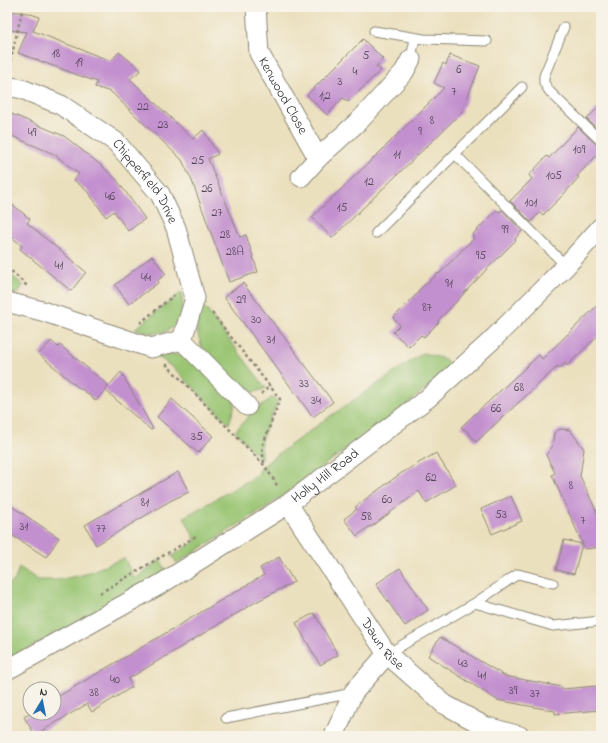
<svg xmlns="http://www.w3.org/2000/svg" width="608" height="743" font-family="'Indie Flower',sans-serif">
	<rect width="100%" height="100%" fill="#f7f3e8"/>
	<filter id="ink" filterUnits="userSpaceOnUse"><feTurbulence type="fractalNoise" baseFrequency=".025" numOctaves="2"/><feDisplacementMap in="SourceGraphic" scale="8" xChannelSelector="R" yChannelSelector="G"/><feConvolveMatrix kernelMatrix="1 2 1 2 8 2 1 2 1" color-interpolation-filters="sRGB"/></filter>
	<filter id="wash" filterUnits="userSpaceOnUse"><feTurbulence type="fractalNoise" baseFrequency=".012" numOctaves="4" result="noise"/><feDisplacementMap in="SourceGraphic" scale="16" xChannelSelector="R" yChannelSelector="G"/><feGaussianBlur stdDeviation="0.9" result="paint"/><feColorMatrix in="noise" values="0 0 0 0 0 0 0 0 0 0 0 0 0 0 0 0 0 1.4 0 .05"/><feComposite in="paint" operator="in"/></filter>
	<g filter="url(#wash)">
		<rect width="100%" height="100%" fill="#ebe0be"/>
		<path fill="#98c471" stroke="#62784e" d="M7,272L23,285L18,294L7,291Z
			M182,292C182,299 183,307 182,314C179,327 166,333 153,333C147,333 140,330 135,329Z
			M200,306L206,309L266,388C255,393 250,393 239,390L201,345L197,330Z
			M423,353L445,359L452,367L400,410L268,506L177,563L172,556L196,541L184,517L258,475L260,469L270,460L329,417Z
			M156,355H184L234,400V408L229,424L177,371Z
			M273,397L278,402L269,420L261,441V460L235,431L254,411Z
			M124,558L135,579L160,560L166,570L163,577L7,660V586L15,580L19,567L38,580H57L82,575Z"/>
		<g id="blocks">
			<path fill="#c390cf" d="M7,11L28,13L39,17L33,31L111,61L119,52L141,70L130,79L193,139L203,130L218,154L208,159L240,237L246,235L258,272L229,282L192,181L182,160L111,92L95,87L97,82L18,53L27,32L7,30Z
				M363,39L383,59L376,66L381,70L348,102L343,98L327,115L307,95Z
				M450,55L480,66L461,113L332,238L312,217L381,151L444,88L434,83L443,63L446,65Z
				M601,104V133L587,119Z
				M7,112L64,136L102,166L117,180L145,219L128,231L114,211L106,217L88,192L74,180L79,174L54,154L7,134Z
				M578,127L597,145L601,147V151L577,176L579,177L564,194L543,215L540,212L531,222L510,201L532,179L529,175L547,156L549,158Z
				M7,200L30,219L27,223L86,272L71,291L20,249L22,246L7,233Z
				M497,210L499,212L502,210L522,231L515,239L516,240L485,271L438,321L439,322L424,337L421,335L409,347L393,332L400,325L393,318L419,292L418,291L438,273L439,274L474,238L472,235Z
				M152,256L166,274L158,280V283L129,304L115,285Z
				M243,283L333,402L313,417L224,297Z
				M601,302V333L567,366L565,363L560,368L558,366L476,442L466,430L461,427L539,355L542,359Z
				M51,341L58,347L60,345L109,386L105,390L121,372L153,429L151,430L105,390L96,401L82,389L81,390L39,354Z
				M172,399L213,436L198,453L157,417Z
				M560,429L570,430L584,449L580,476L601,521V547L585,549L552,475L555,473L546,455L552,447L554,433Z
				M436,453L456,485L426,503L419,491L371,527L370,526L357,536L344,519L357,509L355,507L400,474Z
				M178,472L189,492L170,501L96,545L85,525Z
				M511,496L522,521L492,534L481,509Z
				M7,503L59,538L46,557L7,532Z
				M564,540L582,544L574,574L556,570Z
				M279,557L294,582L254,603L128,679L132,687L92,712L87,704L35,735L24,717L31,713H54V699L264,575L260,568Z
				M400,568L428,610L405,626L376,584Z
				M314,613L338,655L320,665L296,623Z
				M440,637L505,676L562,687V689L598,686L600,710L555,714V711L497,700L428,656Z"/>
		</g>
	</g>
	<g filter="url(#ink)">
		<use href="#blocks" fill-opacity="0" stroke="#8b8674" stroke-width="1"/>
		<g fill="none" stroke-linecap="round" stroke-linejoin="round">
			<g stroke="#8b8674" stroke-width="11">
				<path id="lane" d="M564,27L544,76V83L550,92L601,141
					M374,31L424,39L487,41
					M411,59L415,38
					M455,154L566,266
					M376,233L522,87
					M475,603L553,626L601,621
					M387,654L475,603L518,574L553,583
					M226,718L353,693"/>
			</g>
			<g stroke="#8b8674" stroke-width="21">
				<g id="street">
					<path id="s1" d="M256,7L259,53L318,158"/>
					<path id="s2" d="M7,86L22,89L61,105L116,142L160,194L176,228L195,298L182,340L151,348L42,311L7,302"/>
					<path d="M301,177L318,158L361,119L404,72L411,59"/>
					<path d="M182,340L247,406"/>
					<path id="s3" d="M288,504L387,654L444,704L484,726L520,736"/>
					<path id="s4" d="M7,670L161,584L288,504L428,398L490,342L566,266L601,227"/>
					<path d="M334,736L353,693L387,654"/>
				</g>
			</g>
			<path stroke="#8b8674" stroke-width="2.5" stroke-dasharray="3 3" stroke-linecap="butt" d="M9,67L23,7
				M7,267L27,286
				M212,313L280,399L262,447L264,464
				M140,323L174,295
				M166,364L265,466L278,487
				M261,394L270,386
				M100,593L198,535
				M7,640L10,647"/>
			<use href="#lane" stroke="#fff" stroke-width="9"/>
			<use href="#street" stroke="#fff" stroke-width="19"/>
		</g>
	</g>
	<g text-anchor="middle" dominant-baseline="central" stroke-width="3.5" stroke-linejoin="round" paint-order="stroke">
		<g font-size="12" fill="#514454">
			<text x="56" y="54">18</text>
			<text x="366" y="56">5</text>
			<text x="79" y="63">19</text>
			<text x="459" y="70">6</text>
			<text x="355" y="72">4</text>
			<text x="340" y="82">3</text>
			<text x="454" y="92">7</text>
			<text x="325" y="96">1;2</text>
			<text x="143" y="107">22</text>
			<text x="432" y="121">8</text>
			<text x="163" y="125">23</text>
			<text x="420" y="132">9</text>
			<text x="32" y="133">49</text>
			<text x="579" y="150">109</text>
			<text x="397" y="155">11</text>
			<text x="198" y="161">25</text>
			<text x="554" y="176">105</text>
			<text x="369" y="182">12</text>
			<text x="207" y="189">26</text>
			<text x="110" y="197">46</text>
			<text x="531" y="203">101</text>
			<text x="342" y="208">15</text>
			<text x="217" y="213">27</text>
			<text x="505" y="230">99</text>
			<text x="225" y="235">28</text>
			<text x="235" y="252">28A</text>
			<text x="481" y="256">95</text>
			<text x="59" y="266">41</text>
			<text x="146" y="278">44</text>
			<text x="449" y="284">91</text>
			<text x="241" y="300">29</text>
			<text x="427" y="308">87</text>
			<text x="256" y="320">30</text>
			<text x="271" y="340">31</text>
			<text x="304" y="384">33</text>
			<text x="519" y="388">68</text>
			<text x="316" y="401">34</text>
			<text x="496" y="409">66</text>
			<text x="197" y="437">35</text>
			<text x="431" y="478">62</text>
			<text x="571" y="486">8</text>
			<text x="387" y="500">60</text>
			<text x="145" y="503">81</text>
			<text x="501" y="515">53</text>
			<text x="366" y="517">58</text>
			<text x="583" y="521">7</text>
			<text x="24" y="527">31</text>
			<text x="101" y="529">77</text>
			<text x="463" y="664">43</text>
			<text x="482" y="676">41</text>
			<text x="115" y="680">40</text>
			<text x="513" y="691">39</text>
			<text x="94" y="693">38</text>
			<text x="535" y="694">37</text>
		</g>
		<g font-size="14" fill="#2b2b2b" stroke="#f7f3e8">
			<text stroke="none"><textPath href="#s1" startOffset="95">Kenwood Close</textPath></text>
			<text stroke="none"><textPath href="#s2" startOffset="173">Chipperfield Drive</textPath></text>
			<text stroke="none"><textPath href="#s4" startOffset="373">Holly Hill Road</textPath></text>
			<text stroke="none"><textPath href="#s3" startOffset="169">Dawn Rise</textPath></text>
		</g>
	</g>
	<rect width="608" height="743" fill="none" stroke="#f7f3e8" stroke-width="24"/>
	<g transform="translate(42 701) rotate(10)"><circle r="19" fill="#f7f3e8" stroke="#a5a39c"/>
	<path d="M0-3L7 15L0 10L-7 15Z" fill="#1f6fb2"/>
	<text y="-6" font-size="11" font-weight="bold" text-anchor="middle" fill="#2b2b2b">N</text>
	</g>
</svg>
